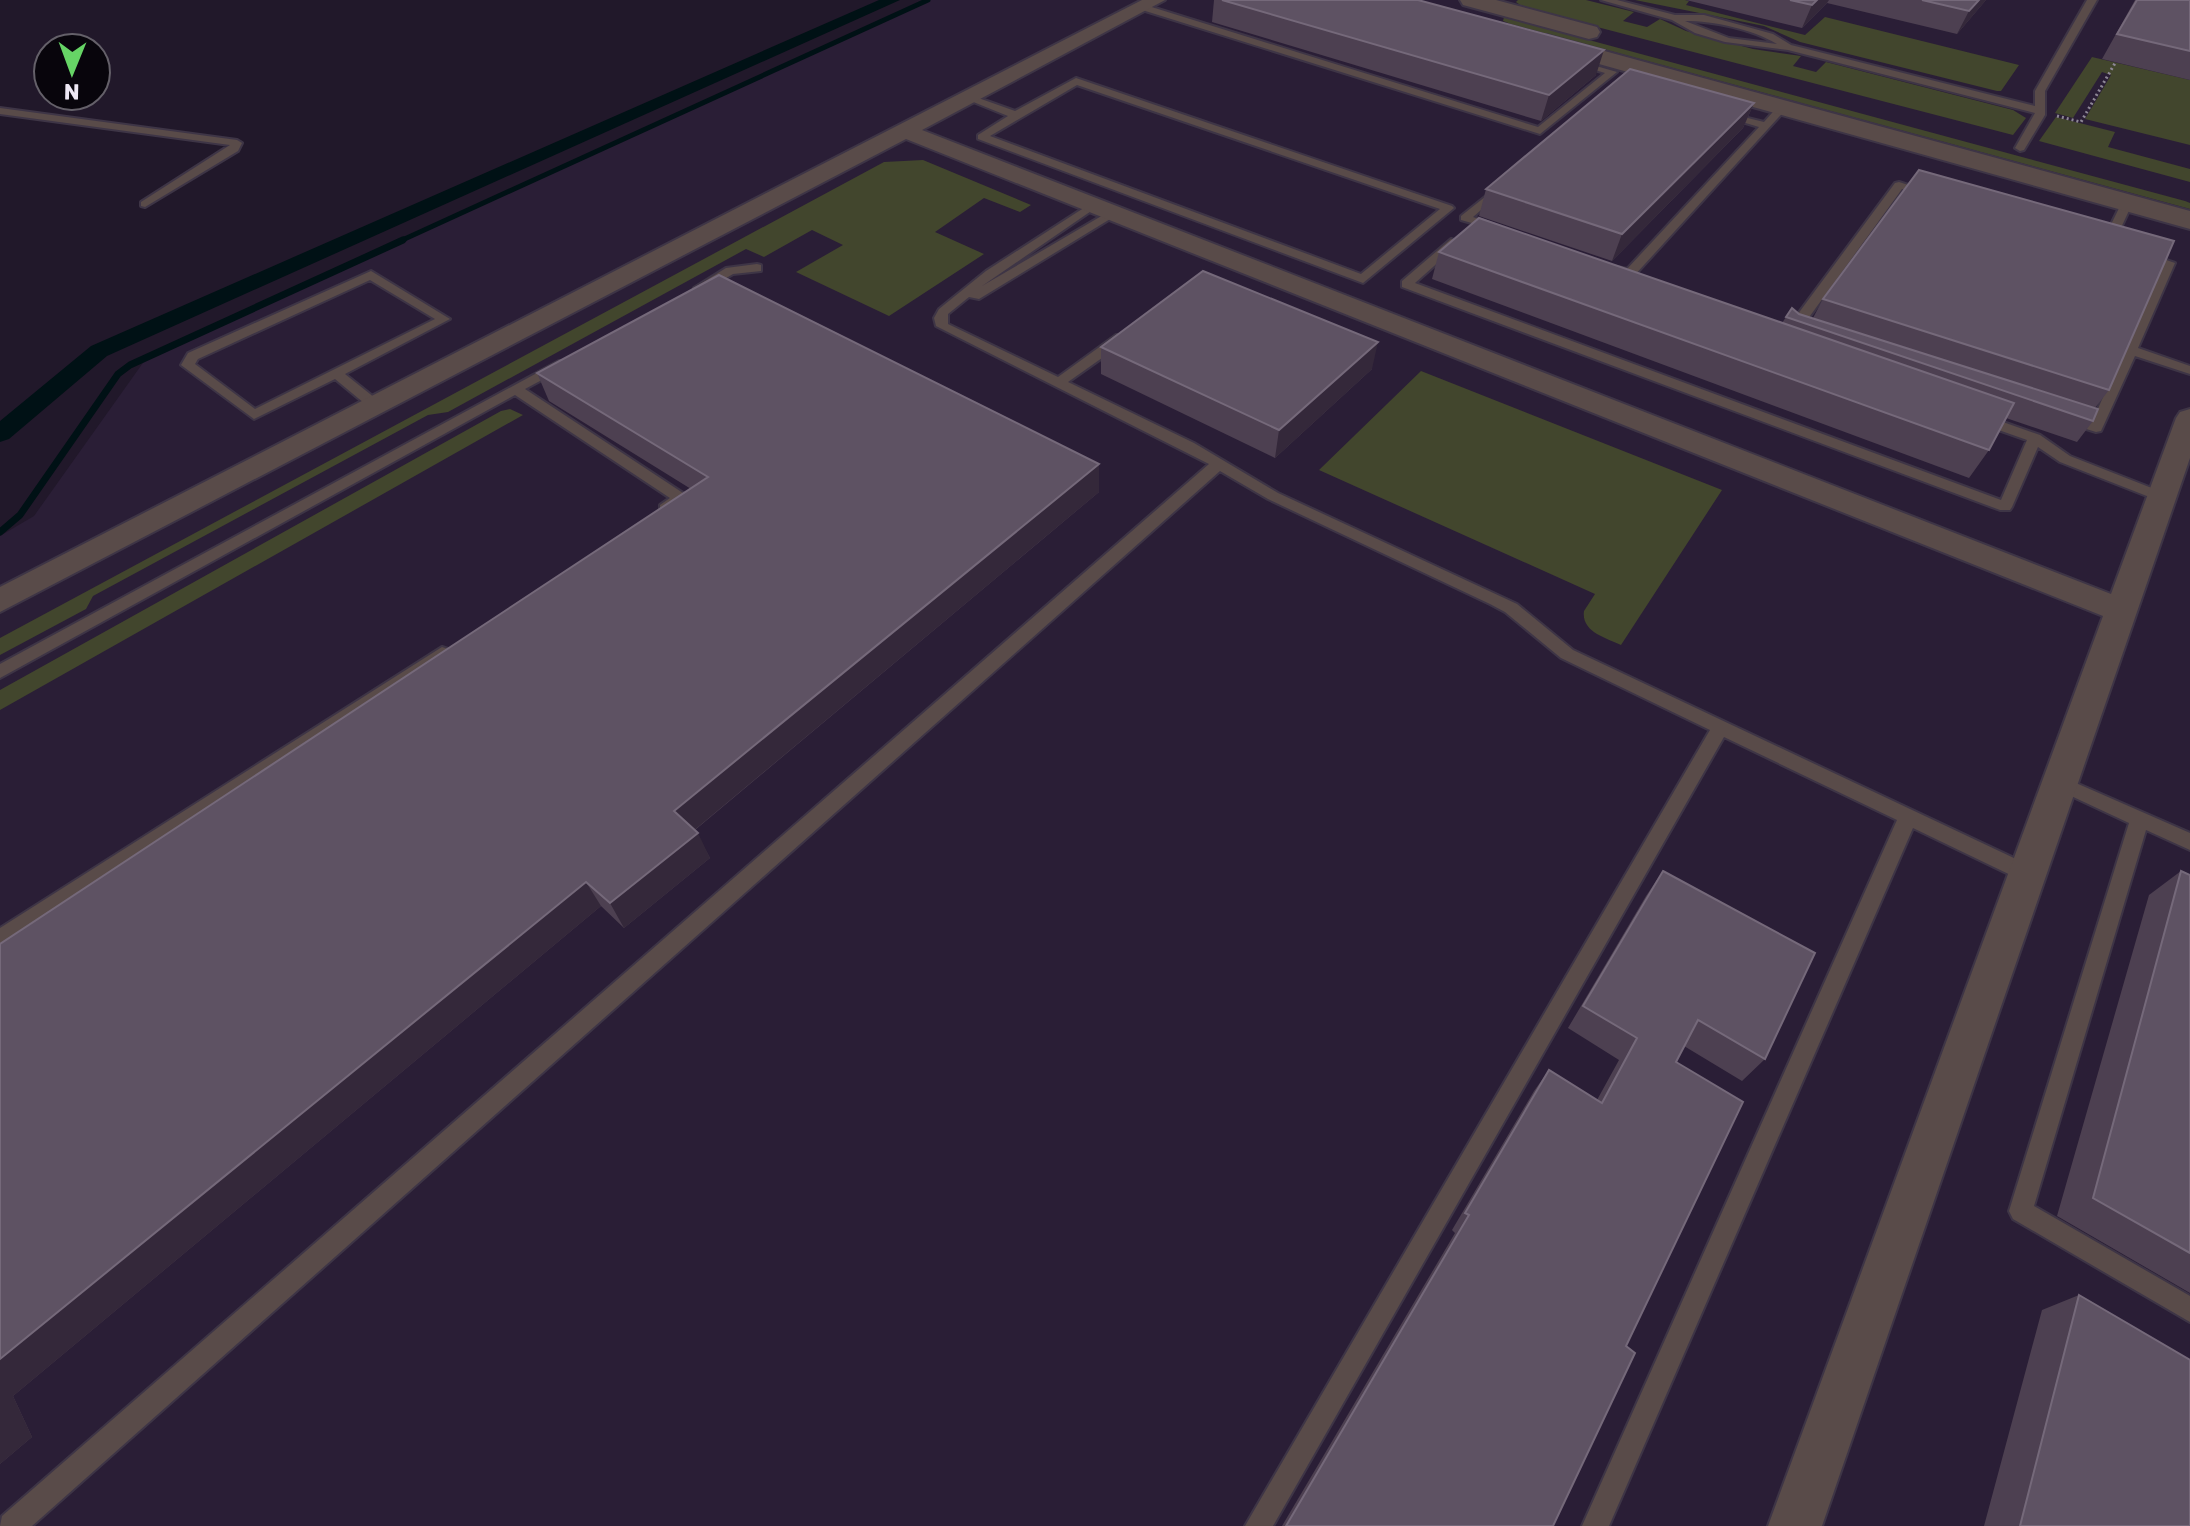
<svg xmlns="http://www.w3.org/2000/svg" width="2190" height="1526" font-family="Rubik,sans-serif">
	<rect width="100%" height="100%" fill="#21182a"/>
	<path fill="#2a1e36" d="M923,0H2190V1526H0V536L34,516L145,360Z"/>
	<path fill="#42462d" d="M1518,0H1586L1634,12L1623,21L1647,27L1660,19L1686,31L1753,49L1801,56L1793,66L1816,72L1826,62L2013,110L2026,118L2013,135L1524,8L1516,2Z
		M1635,0H1685L1689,1L1686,5L1805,35L1825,17L2019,65L2001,91H1997L1800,42L1764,26Z
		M1504,17L2185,201L2190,203V209L1511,24L1503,21Z
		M2092,57L2190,80V145L2085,119L2111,75L2102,72L2073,118L2055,113Z
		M2056,117L2115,132L2108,147L2190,169V182L2039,141Z
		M923,160L1031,205L1020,212L984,198L935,232L984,254L889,316L796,272L843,245L812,230L764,257L746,249L448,412L428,415L93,596L86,609L0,655V638L884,162Z
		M1421,371L1722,490L1621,645C1606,638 1581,632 1584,611L1595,594L1319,470Z
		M510,409L523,415L0,710V690L501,411Z"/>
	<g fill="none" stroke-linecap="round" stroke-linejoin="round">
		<path stroke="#001115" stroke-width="5" d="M398,242L928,0"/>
		<path stroke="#001115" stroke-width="7" d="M0,532L20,515L118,374L130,365L403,240"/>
		<path fill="#001115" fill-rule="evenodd" d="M879,0H900L107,356L9,439L0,442V421L91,346Z"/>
		<g stroke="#3e3546" stroke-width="4">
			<path id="service" d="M1601,0H1617L1675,15H1704L1773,34L1791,45L2035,106V91L2087,0H2097L2045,91V115L2024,150L2020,151L2015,148L2035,113L1788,50L1725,42L1695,33L1672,20ZM1685,21C1714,21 1752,29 1777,44L1729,38Z
				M1142,4L1538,127L1605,73L1575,64V60L1617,72L1540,134L1139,9Z
				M1076,78L1452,206L1454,208L1363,283L978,139V135L1008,116L961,97L970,95L1015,111ZM1077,85L1440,209L1361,274L990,136Z
				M1779,105L1788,107L1633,277L1608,271V265L1627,269L1759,127L1719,115V111L1764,122Z
				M0,108L237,140L242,143L238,151L145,207L141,206V202L230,145L0,114Z
				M1899,182L1933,193L1927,196L1902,189L1802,327L1807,328V334L1789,332V326L1895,183Z
				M1500,185L1506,188L1504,190L1473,217L1500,227V231L1461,220V216Z
				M2123,200L2133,202L2113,245L2103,248L2101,245Z
				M1093,202L1099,205L1097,207L982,286L1110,211L1120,213L979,299L969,297L948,314V324L1058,377L1116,335H1126V341L1068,382L1194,443L1278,493L1517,604L1573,650L2035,868L2038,874L2035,880L2028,882L2021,880L1913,828L1609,1526H1582L1897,820L1724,737L1273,1526H1245L1710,730L1561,658L1505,612L1490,604L1268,499L1220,471L32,1526H0L2,1516L1209,464L936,326L934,318L939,309L986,271Z
				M1451,239L1461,242L1415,283L2001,500L2027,440L1976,422V416H1986L2040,435L2070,456L2167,494L2169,497L2167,500H2157L2060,462L2038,447L2012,507L2010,510H2000L1402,287V281Z
				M2143,252L2175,263L2138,348L2190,366V374L2135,356L2101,431L2096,432L2064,422V416L2092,422L2162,265L2139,259L2137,256Z
				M757,264L761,265V271L733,274L704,291L694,288L726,268Z
				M371,271L450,319L345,374L380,402V408H370L335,379L254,419L181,365L188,353ZM370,280L435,319L255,409L195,364L198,359Z
				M559,361L564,362V368L525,389L686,495V501L670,511H660V505L670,498L515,395L0,678V664Z
				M442,647L448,649L450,653L448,657L0,948V928Z
				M2060,776L2190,833V850L2146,830L2034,1206L2190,1296V1322L2013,1219L2009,1211L2129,823L2054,788L2051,783L2054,778Z"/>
		</g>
		<g stroke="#3e3546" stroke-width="4">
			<path id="minor" d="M1142,0H1165L922,130L2111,594L2176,418L2180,412L2190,409V458L1822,1526H1768L2103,616L906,139L0,612V587Z"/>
		</g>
		<g stroke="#3e3546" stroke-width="4">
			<path id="tertiary" d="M1460,0H1496L1597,27L1600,32L1597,37L1589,39L1463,5Z
				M1546,35L2190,211V229L1538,47L1534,42L1538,37Z"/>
		</g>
		<path stroke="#8e8796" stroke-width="3" stroke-dasharray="2 3" stroke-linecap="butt" d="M2057,116L2081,122L2118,58"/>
		<use href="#service" fill="#594b49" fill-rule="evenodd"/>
		<use href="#minor" fill="#594b49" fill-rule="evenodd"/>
		<use href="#tertiary" fill="#594b49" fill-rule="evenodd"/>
	</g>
	<path fill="#4d4051" d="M1214,0H1418L1596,75L1541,121L1212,22Z
		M1686,0H1986L1957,34L1827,3L1802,28Z
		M2135,0H2190V80L2102,59Z
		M1754,103L1743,128L1612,261L1479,216L1486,189Z
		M1439,252L1782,323L1786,317L1799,314L1813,318L1823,299L2109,390L2095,408L2093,421L2077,442L2006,418L1989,450L1969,478L1432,279Z
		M1101,347L1372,369L1275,458L1101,374Z
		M537,373L1099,464V492L695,830L710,858L624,928L601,906L13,1396L32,1437L0,1464V944L691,489L549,401Z
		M1663,871L1765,1059L1742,1081L1684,1046L1676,1062L1626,1346L1553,1526H1282L1455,1233L1452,1230L1534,1091L1549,1070L1597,1100L1619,1060L1568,1028L1646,896Z
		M2181,871L2190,875V1293L2057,1216L2149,895Z
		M2079,1295L2190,1526H1984L2042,1310Z"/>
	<path fill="#34283a" d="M1817,0H1829L1827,3L1802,28L1812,5Z
		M1979,0H1986L1957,34L1969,11Z
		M1604,50L1596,75L1541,121L1549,95Z
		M1754,103L1743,128L1612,261L1622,234Z
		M1378,342L1372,369L1275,458L1279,430Z
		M1099,464V492L686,837L674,811Z
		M698,833L710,858L624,928L610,903Z
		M586,882L601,906L13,1396L32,1437L0,1464V1359Z"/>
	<path fill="#5e5263" stroke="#75697a" stroke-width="2" d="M1222,0H1418L1604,50L1549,95Z
		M1790,0H1817L1812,5Z
		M1922,0H1979L1969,11Z
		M2137,0H2190V51L2117,34Z
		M1630,69L1754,103L1622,234L1486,189Z
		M1919,170L2174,241L2109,390L1823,299Z
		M1479,218L2014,403L1989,450L1439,252Z
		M1203,271L1378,342L1279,430L1101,347Z
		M719,275L1099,464L674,811L698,833L610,903L586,882L0,1359V944L708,477L537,373Z
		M1792,308L1799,314L2098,409L2093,421L1786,317Z
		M1663,871L1815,953L1765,1059L1698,1020L1676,1062L1743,1102L1626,1346L1635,1353L1553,1526H1286L1469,1215L1465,1213L1549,1070L1602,1103L1637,1038L1583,1006Z
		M2181,871L2190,875V1253L2093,1198Z
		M2079,1295L2190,1360V1526H2020Z"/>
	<g transform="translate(72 72) rotate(181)"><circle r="38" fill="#08050c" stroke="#646069" stroke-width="2"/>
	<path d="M0-6L14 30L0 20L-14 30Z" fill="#66d466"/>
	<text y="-12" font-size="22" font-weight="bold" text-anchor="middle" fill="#eee8f5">N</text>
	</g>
</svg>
